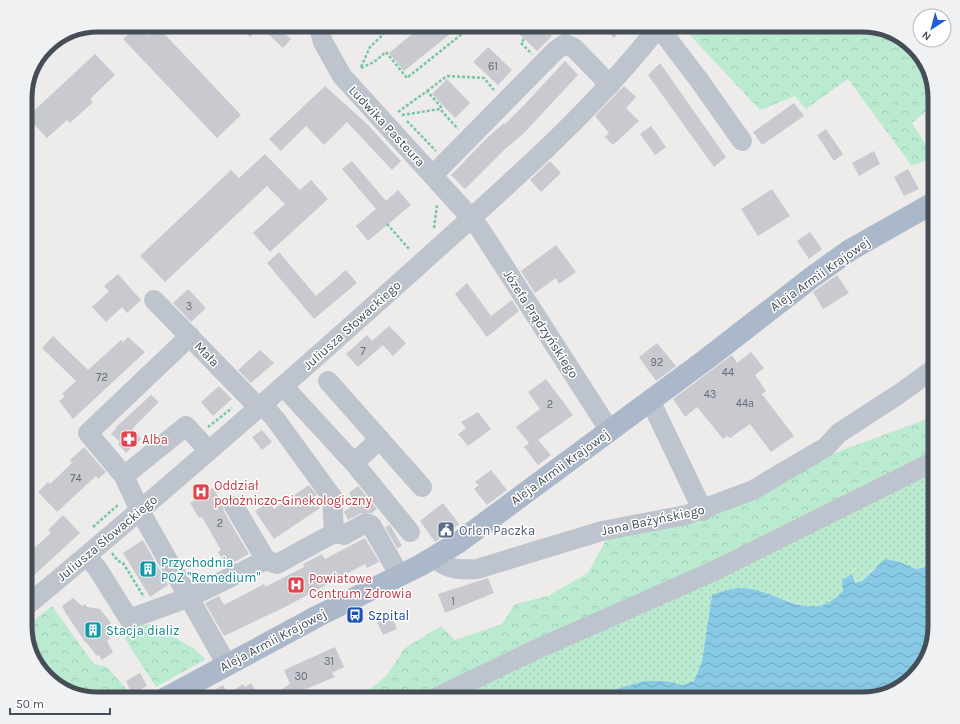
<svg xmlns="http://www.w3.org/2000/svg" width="960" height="724" font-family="Karla,sans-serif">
	<defs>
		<pattern id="grass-dots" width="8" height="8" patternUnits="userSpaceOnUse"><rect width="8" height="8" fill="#baebd1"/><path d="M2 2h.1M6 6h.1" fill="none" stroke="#a1cbb6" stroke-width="1.8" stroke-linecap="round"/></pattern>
		<pattern id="forest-crowns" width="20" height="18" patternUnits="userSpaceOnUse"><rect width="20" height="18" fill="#baebd1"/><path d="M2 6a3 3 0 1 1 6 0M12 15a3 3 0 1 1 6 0" fill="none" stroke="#a1cbb6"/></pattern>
		<pattern id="water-waves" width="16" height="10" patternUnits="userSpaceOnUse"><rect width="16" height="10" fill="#88cae6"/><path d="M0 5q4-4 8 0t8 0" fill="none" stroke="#71a6bd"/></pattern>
	</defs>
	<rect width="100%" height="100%" fill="#eeebeb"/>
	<path fill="url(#grass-dots)" d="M935,465V565L916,569L900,562L873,569L862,581L855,583L834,601L811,608L760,592L712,595L702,661L694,681L682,685L666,681L617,689L608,699H439Z"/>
	<path fill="url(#forest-crowns)" d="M689,25H862L907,40L927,66L935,98V103L912,123L934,157L912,166L848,79L806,109L795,96L760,110L685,30Z
		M935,416V455L426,699H353L363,695L387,675L405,648L441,626L455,640L502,624L515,604L548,596L588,573L608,536Z
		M52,606L94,664L107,667L135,699H98L53,684L33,658L25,631V627Z
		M133,624L153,625L193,648L206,659L156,687L125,639Z"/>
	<path fill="url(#water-waves)" d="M885,559L900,562L916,569L935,565V626L920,671L894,692L862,699H608L617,689L644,681H666L682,685L694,681L702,661L712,595C720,592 731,588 739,588C776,587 809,628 843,591L842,580L852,574L855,583L862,581Z"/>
	<path fill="#c9c9d0" d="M237,25H262L250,37Z
		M271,25H276L291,39L283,48L265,31Z
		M423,25H461L404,71L389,53Z
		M510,25H540L552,36L537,51Z
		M600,25H626L614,38Z
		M137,26L147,36L157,26L241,115L217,138L123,39Z
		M488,47L512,70L498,85L473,62Z
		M95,54L115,75L90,99L93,102L70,123L67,120L47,138L27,117Z
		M565,61L578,75L524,133L502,152L465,189L451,175L488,137L504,123L505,124L525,104Z
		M660,63L726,157L714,167L648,75Z
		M447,79L470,103L455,118L432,94Z
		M325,86L367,124L401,161L392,170L347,122L324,145L306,126L281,151L269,139Z
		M624,86L636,97L626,108L639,121L613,145L605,137L609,133L595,116Z
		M794,103L804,116L762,145L753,132Z
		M651,126L666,147L655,155L640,134Z
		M826,129L843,154L834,161L817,135Z
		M874,151L880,164L859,176L852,163Z
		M265,154L300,190L311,180L328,199L270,252L253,233L285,204L267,186L165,282L140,256L231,170L239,178Z
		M352,161L386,201L398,190L411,205L368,241L356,226L376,209L342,169Z
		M550,161L561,173L541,192L530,180Z
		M908,169L919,189L904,196L894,177Z
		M772,189L790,216L758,236L741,209Z
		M810,232L822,249L809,259L797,241Z
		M556,245L576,272L559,284L556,278L535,293L521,271Z
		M279,252L316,296L346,270L357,283L314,319L267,263Z
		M118,274L141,300L127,313L122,307L106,322L92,307L109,291L104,286Z
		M837,275L849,293L823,309L813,292Z
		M467,283L491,316L512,300L519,311L487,337L455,294Z
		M188,289L206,308L191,322L173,303Z
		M389,326L406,343L393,356L383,345L358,367L346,354L367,335L372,341Z
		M53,336L88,370L121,340L123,342L128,337L145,352L73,419L59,401L65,396L62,394L76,381L42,348Z
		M657,343L676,366L656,381L639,357Z
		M260,350L274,363L251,383L238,370Z
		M751,352L764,368L755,375L766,391L762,394L794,436L771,452L750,424L730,438L727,436L723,439L697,407L685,417L673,399L732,355L737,363Z
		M546,379L573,415L538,440L551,455L538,465L524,447L529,443L516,427L540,409L528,392Z
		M219,386L232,399L213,416L201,402Z
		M151,395L159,402L132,429L141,439L126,453L118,444L120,442L111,434L116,429L115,428Z
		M478,412L491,429L468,446L458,434L466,428L461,422Z
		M262,430L272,442L262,450L252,437Z
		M84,447L106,472L98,479L96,476L57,512L38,492L48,482L50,484L72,463L70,460Z
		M491,470L507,490L487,505L474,489L479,485L475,482Z
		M309,485L317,495L313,498L320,508L274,539L255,511L269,502L274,509Z
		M358,486L377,509L372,513H361L348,520L344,512L355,503L349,493Z
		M213,488L223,504L224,512L249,554L227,566L218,552L221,550L202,517L199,518L190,503Z
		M443,503L459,524L435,542L420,521Z
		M63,515L80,533L30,579L25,574V545L31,551L51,533L48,530Z
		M390,525L402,546L397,548L385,527Z
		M365,538L379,562L367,568L365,564L285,607L224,636L205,603L219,596L224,605L264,584L265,587L304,567L303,564L322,554L325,559Z
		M143,540L168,585L150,597L123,553Z
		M488,578L494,593L445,613L438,594Z
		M73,598L82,606L85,604L87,607L100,609L111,623L108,635L110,639L107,641L113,652L102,660L99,655L97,656L86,642H85L65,612L62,606Z
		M391,615L397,629L383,635L377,622Z
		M335,647L344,667L332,673L335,677L282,699H266L290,684L284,670Z
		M140,673L147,686L132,694L126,681Z
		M251,683L261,699H199L223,685L228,694L243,684L245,687Z"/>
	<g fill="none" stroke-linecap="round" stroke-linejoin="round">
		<path stroke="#74c7a6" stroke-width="2.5" stroke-dasharray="3 2" stroke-linecap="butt" d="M571,25L576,30
			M524,39L521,43L532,54
			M361,67L370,47L393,25
			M361,68L374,62L386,52L407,78L473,25
			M427,91L447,76L484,78L494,90
			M398,112L427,91L441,107L440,109
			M402,115L440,109L458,129
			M407,121L436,151
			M387,224L410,250
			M434,228L437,205
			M208,427L232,408
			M93,527L119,504
			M112,553L118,561L123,563L144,597
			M25,576L31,583"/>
		<path stroke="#bdc4cd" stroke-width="20" d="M318,25L323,42L342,76L462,208L480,229L610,431
			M657,30L664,34L699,80L742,141
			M433,175L556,50L565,44L574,48L610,85
			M154,300L259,408
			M328,381L422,487
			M283,386L354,463L410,532
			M650,400L703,511
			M263,405L276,420L332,497L334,533
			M209,451L186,426L124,476L140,511L227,665
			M354,463L380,439
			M124,476L88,433L190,336
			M234,506L266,560
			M86,556L97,568L129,619L190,597L266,560L277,564L334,533L344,535L366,523L371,525L400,576
			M434,557C446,570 460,570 477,569L602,531L686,515L753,490L826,447L839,433L899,394L935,368
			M25,607C159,496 289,382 418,266C502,190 590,115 660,25
			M433,699L535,650L714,571L935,461"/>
		<path stroke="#abb8c9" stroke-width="22" d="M164,699L318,616L421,565L459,542L708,358L811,278L850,250L935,202"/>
	</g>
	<defs>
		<g id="pharmacy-square" transform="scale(0.9)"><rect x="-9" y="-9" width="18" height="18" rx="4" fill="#e0444e" stroke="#fff"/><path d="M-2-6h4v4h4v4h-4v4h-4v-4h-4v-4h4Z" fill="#fff"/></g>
		<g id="hospital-square" transform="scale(0.9)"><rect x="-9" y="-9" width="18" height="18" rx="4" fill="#e0444e" stroke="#fff"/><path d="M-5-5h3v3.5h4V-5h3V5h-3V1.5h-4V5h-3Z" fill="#fff"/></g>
		<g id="civic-square" transform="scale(0.9)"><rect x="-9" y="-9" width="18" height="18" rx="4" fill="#5c6f8a" stroke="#fff"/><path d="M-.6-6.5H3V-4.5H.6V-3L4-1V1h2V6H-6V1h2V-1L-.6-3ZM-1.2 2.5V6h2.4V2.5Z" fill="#fff"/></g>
		<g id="building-square" transform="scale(0.9)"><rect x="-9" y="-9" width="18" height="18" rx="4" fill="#0f9aa8" stroke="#fff"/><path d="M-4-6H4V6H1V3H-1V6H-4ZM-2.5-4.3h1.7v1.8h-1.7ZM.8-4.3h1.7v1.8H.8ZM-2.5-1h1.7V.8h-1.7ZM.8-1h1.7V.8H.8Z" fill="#fff"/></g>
		<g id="bus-square" transform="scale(0.9)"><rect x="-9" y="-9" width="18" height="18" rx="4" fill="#1a4fb4" stroke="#fff"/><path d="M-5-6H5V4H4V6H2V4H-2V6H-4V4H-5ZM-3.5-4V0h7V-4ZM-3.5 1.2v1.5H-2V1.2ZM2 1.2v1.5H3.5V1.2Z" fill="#fff"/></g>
	</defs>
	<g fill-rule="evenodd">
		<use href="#pharmacy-square" x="129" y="439"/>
		<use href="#hospital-square" x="201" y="492"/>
		<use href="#civic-square" x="446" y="530"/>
		<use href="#building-square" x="148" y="569"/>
		<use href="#hospital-square" x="296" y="585"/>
		<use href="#bus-square" x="355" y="615"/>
		<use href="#building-square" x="93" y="630"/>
	</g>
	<g text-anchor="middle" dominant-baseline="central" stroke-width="3" stroke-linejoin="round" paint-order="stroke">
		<g font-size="11" fill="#666c75">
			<text x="493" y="66">61</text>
			<text x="189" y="306">3</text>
			<text x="363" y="351">7</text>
			<text x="657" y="362">92</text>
			<text x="728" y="372">44</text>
			<text x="102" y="377">72</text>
			<text x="710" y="394">43</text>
			<text x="745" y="403">44a</text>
			<text x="550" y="404">2</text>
			<text x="76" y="478">74</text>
			<text x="220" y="523">2</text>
			<text x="453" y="601">1</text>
			<text x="329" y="661">31</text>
			<text x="301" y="676">30</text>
		</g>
		<g font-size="13" fill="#454d57" stroke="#fff">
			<text transform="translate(387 126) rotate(47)">Ludwika Pasteura</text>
			<text transform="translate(820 274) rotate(-35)">Aleja Armii Krajowej</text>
			<text transform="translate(541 324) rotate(57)">Józefa Prądzyńskiego</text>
			<text transform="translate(352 325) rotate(-42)">Juliusza Słowackiego</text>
			<text transform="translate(207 354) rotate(46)">Mała</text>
			<text transform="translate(560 467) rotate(-36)">Aleja Armii Krajowej</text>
			<text transform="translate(653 520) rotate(-12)">Jana Bażyńskiego</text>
			<text transform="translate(107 538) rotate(-40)">Juliusza Słowackiego</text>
			<text transform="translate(273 640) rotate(-28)">Aleja Armii Krajowej</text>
		</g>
		<g font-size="13" fill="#be3a42" stroke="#fff" text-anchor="start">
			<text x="142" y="439">Alba</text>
			<text x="214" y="485">Oddział<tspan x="214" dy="15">położniczo-Ginekologiczny</tspan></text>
			<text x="309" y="578">Powiatowe<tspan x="309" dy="15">Centrum Zdrowia</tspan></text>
		</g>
		<g font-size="13" fill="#4e5e75" stroke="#fff" text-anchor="start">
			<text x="459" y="530">Orlen Paczka</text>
		</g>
		<g font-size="13" fill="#0d838f" stroke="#fff" text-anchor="start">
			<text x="161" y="562">Przychodnia<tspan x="161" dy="15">POZ "Remedium"</tspan></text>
			<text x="106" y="630">Stacja dializ</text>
		</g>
		<g font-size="13" fill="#164399" stroke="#fff" text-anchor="start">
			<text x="368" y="615">Szpital</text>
		</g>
	</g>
	<path d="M0 0H960V724H0ZM98 32H862A66 66 0 0 1 928 98V626A66 66 0 0 1 862 692H98A66 66 0 0 1 32 626V98A66 66 0 0 1 98 32Z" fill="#f0f1f2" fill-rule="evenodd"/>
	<path fill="none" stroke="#454d57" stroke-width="5" d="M98 32H862A66 66 0 0 1 928 98V626A66 66 0 0 1 862 692H98A66 66 0 0 1 32 626V98A66 66 0 0 1 98 32Z"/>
	<g transform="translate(932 28) rotate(216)"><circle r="19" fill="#ffffff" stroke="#b5b8bc"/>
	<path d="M0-3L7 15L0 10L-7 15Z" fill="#215ed2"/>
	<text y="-6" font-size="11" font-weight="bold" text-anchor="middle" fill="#454d57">N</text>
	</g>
	<path d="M10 708v6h100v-6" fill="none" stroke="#454d57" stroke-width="2"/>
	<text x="16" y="708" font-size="12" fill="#454d57" stroke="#ffffff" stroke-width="3" paint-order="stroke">50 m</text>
</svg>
